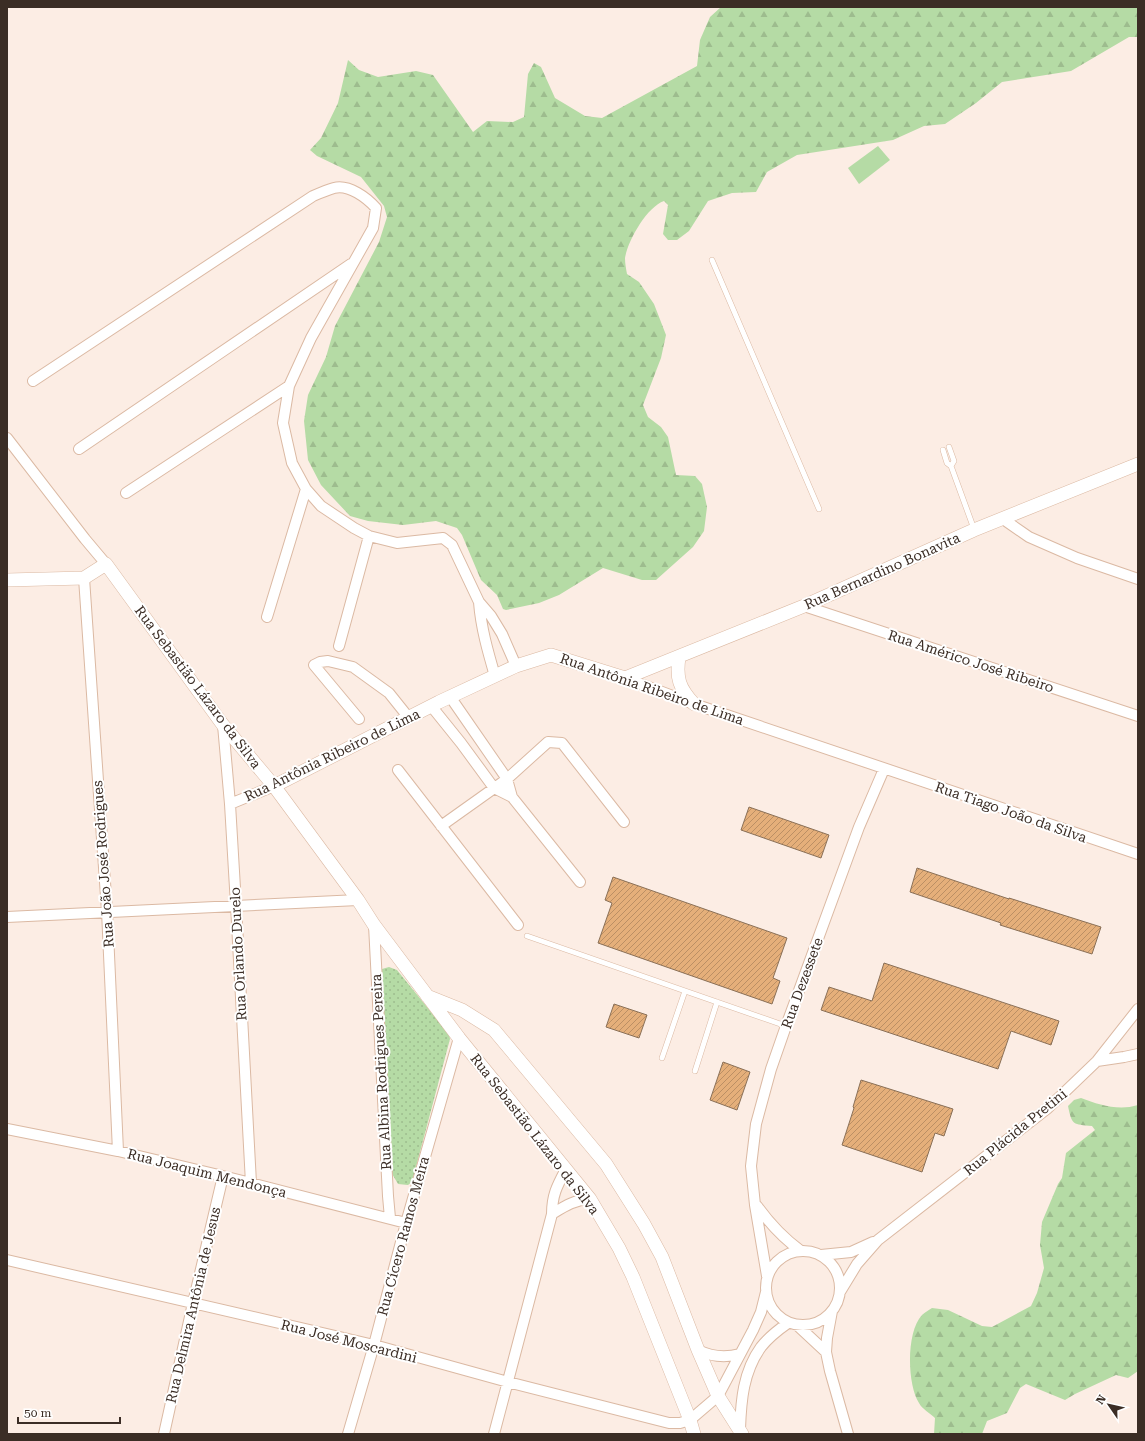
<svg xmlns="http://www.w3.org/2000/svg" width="1145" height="1441" font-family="'Roboto Serif',serif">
	<defs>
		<pattern id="green-dots" width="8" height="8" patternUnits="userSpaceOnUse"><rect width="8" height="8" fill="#b5dba5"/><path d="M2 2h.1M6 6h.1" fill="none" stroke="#9dbc8e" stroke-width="1.8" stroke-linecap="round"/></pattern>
		<pattern id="forest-firs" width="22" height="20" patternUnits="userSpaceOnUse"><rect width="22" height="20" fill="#b5dba5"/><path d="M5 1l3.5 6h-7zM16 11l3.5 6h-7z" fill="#9dbc8e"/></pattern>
		<pattern id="building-hatch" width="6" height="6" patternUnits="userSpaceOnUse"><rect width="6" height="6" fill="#e5af7a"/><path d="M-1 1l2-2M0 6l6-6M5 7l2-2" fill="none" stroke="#bb8f64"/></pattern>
	</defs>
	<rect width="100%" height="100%" fill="#fcede4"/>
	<path fill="url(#green-dots)" d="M389,967L397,970L449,1034L450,1039L412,1182L408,1185L398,1184L391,1172L378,975L382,969Z"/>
	<path fill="url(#forest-firs)" d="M721,7H1138V37H1129L1071,71L1002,82L976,103L945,124L924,126L893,140L797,155L767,172L756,192L732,193L708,201L689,231L677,240H668L663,234L668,205L664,201C647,207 628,240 625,258C625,263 626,269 627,274L639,282L654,304L666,335L661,358L643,405L648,417L661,427L668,437L676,475L695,476L702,484L707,507L704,531L693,547L656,580H642L603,568L559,595L539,603L506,610L503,609L497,595L481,580L462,535L457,528L436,521L403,525L368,521L350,516L321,485L308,460L304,421L308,395L326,357L335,326L379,242L387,217L384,206L361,177L317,156L310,150L321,138L338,103L348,60L359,70L378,77L416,71L433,75L473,132L487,121L513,122L524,117L528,74L534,63L541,67L555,98L585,116L602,118L697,66L700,40L710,17Z
		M1081,1098C1099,1105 1119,1111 1138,1105V1371L1128,1378L1116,1375L1075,1394L1065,1400L1026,1384L1020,1388L1007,1413L987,1421L982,1434H934L935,1418C930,1413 922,1409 919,1403C907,1384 906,1332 922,1315C925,1312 929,1310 932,1308L948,1310L982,1326L992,1327L1031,1306L1037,1293L1044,1268L1040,1245L1042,1222L1058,1184L1062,1178L1066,1153L1095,1130L1092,1126C1073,1124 1072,1126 1068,1106L1074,1100Z"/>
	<path fill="#b5dba5" d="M878,146L890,160L859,184L848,168Z"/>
	<path fill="url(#building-hatch)" stroke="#8a7057" d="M749,807L829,835L821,858L741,830Z
		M917,868L1009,899V898L1101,927L1092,954L1000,925L1001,923L910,892Z
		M613,877L787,938L773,978L780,981L772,1004L598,943L612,903L605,900Z
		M884,963L1059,1021L1051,1045L1011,1031L998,1069L821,1010L829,987L872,1001Z
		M614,1004L647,1015L639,1038L606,1027Z
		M723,1062L750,1072L737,1110L710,1100Z
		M861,1080L953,1109L944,1136L935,1133L922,1172L842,1145L854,1108L853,1107Z"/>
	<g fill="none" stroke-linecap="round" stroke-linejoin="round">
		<g stroke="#dbb9a3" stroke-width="6">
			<path id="service" d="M712,260L819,509
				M949,447L954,461L951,466
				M943,450L947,463L951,466L974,529
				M527,936L786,1026
				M662,1058L685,991
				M695,1071L717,1002"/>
		</g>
		<g stroke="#dbb9a3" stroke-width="12">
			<path id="minor" d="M33,381L313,196C320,193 327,190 334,188C349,184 367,198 376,208L373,228L311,338L289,386L283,423L292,463L306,489L321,506L354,528L369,536L397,543L443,538L452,545L479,602L491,616L502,634L516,666
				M7,438L85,539L106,564
				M79,449L351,264
				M126,493L289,386
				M1003,519L1029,537L1077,558L1138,579
				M84,578L107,911L118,1151
				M479,602C481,628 488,652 495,676
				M804,606L1138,716
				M267,617L306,489
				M339,646L369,536
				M625,678L694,704L1138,854
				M451,698L507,779L512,797L580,882
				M432,707L461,743L494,788L512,797
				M359,719L314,665L320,662L328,661L353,667L389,693L409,718
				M223,725L230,804L236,905L251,1183
				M398,770L518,925
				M230,804L274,786
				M441,826L507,779L548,742L562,743L624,822
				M7,917L358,900
				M374,925L388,1196L390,1218
				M1097,1061L1124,1057L1138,1054
				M7,1129L118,1151L223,1176L406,1223
				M757,1206C770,1224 783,1238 801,1251
				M552,1214C565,1206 574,1200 590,1199
				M766 1288a37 37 0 1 1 74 0a37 37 0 1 1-74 0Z
				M821,1255L851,1252L873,1242
				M7,1260L374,1345L508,1382L669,1423H680L690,1420L718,1396L753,1330L761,1312L766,1292
				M767,1276L755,1205L751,1166L756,1124L771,1069L786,1026L859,827L884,769
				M840,1292L857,1264L878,1240L1048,1108L1097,1061L1138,1009
				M832,1311L827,1338L826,1352L830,1371L848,1434
				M797,1325L826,1352
				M698,1350C712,1357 725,1358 740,1354
				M740,1429C741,1401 743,1372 761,1347C768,1338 778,1330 788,1323
				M164,1434L193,1303L223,1176
				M348,1434L374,1345L406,1223L459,1038
				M494,1434L552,1214C552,1195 557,1186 566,1169"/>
		</g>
		<g stroke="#dbb9a3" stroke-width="14">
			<path id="tertiary" d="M7,580L84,578L106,564L223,725L274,786L358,900L374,925L459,1038L590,1199L619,1248L633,1277L690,1420L694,1434
				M679,657C676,678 679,688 694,704
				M274,786L439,702L516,666L551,655L625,678L804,606L974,530L1138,464
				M427,996L462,1010L494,1030L606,1164L644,1224L662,1257L698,1350L718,1396L742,1434"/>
		</g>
		<use href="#service" stroke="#fff" stroke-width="5"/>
		<use href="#minor" stroke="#fff" stroke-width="10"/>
		<use href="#tertiary" stroke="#fff" stroke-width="13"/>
	</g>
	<g text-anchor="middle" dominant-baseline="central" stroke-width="4" stroke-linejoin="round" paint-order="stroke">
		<g font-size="14" fill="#3b2d25" stroke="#fff">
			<text transform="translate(882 571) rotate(-24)">Rua Bernardino Bonavita</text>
			<text transform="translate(971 661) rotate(18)">Rua Américo José Ribeiro</text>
			<text transform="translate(198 687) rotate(53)">Rua Sebastião Lázaro da Silva</text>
			<text transform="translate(652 689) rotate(19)">Rua Antônia Ribeiro de Lima</text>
			<text transform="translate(332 755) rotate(-26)">Rua Antônia Ribeiro de Lima</text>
			<text transform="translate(1011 812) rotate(19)">Rua Tiago João da Silva</text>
			<text transform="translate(103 864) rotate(-94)">Rua João José Rodrigues</text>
			<text transform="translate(238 954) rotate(-93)">Rua Orlando Durelo</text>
			<text transform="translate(802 983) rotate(-70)">Rua Dezessete</text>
			<text transform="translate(381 1072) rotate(-93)">Rua Albina Rodrigues Pereira</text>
			<text transform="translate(1015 1132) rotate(-39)">Rua Plácida Pretini</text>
			<text transform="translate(535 1134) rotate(52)">Rua Sebastião Lázaro da Silva</text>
			<text transform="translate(207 1173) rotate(14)">Rua Joaquim Mendonça</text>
			<text transform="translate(403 1236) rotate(-75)">Rua Cícero Ramos Meira</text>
			<text transform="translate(193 1305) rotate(-77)">Rua Delmira Antônia de Jesus</text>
			<text transform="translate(349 1341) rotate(14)">Rua José Moscardini</text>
		</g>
	</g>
	<rect width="1145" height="1441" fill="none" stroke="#3b2d25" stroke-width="16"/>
	<g transform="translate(1109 1405) rotate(304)" stroke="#ffffff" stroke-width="3" paint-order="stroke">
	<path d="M0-3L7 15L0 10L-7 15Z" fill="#3b2d25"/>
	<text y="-6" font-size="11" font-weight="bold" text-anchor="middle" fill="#3b2d25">N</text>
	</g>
	<path d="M18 1417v6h102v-6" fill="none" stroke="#3b2d25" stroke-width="2"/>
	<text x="24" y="1417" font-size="12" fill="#3b2d25" stroke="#ffffff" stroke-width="3" paint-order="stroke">50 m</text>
</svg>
